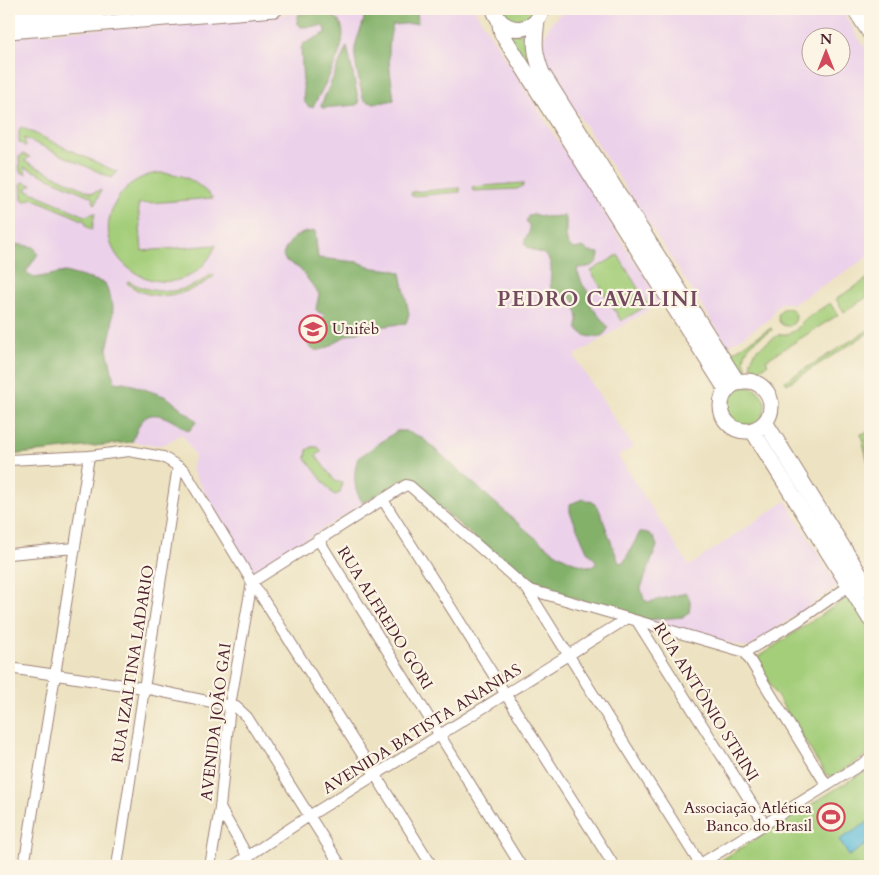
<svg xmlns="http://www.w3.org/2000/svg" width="879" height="875" font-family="Cardo,serif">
	<rect width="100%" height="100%" fill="#fcf5e5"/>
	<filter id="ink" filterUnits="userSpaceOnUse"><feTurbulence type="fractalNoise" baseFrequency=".02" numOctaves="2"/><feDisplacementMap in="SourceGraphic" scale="10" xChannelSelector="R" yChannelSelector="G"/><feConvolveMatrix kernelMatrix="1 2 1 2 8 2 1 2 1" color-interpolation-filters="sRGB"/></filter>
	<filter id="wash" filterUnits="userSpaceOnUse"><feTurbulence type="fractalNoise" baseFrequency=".0096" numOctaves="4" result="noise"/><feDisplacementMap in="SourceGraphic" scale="20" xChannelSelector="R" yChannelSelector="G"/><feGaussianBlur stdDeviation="1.12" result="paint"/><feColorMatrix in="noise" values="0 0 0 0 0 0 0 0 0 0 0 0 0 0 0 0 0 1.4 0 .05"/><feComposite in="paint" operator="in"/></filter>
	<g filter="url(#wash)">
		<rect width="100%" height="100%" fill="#ede3c2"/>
		<path fill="#ecd1ea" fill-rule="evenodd" d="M351,9H474L661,302L574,356L633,447L618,456L689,566L786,501L838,586L748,648L646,620L529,585L406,478L252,572L191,469L195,456L182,434L165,444L157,445L132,442H119L9,455V36Z
			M576,9H841L870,56V256L795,303H781L775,308L770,319L728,346L548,68L542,55L543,41L548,27L559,15ZM812,38H842V68H812Z"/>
		<path fill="#a4ce7a" stroke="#777652" d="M498,9H537L532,18L513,24Z
			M532,32L538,77L507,34Z
			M21,127L117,172L112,178L24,138L26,147L19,142V130Z
			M23,154L30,157L24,161L92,193L101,190L95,205L92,197L24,167L26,174L20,172L19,157Z
			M159,173C185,173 195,181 213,198L138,204L142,251L216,245C183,322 76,263 118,198C128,183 142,175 159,173Z
			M23,182L32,185L25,189L85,216L95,213L92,230L86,226L85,221L32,198L26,201L22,200L21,183Z
			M523,183V186L517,189L473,191L472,187Z
			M460,188V192L413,196L411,195L412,192Z
			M618,255L648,305L621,321L591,271Z
			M212,274L214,276C191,295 152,305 127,283L128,281C156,297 187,294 212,274Z
			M870,277V295L844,312L836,299Z
			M830,303L838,315L766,360L768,364L756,372L751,364V360L756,350L780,334H788L796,330L805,319Z
			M778 317a9 9 0 1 1 18 0a9 9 0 1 1-18 0Z
			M771,328L772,330C751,343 734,352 752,378L741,380L728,355Z
			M870,329V332L787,384L785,381Z
			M727 406a19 19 0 1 1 38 0a19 19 0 1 1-38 0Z
			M870,431V471L861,434Z
			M312,447H318L322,451L316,456L335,481L342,483L340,493L335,495L332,493L306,459L307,450Z
			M848,597L870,624V753L834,776L826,775L756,662L758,657Z
			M870,768V866H712Z"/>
		<path fill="#83b16a" stroke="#66684a" d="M375,9H417L418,23L393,25C385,49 391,76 394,100C384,102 371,106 363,99C361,86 353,60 355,48C357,34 366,23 364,10Z
			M330,12C334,16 341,22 342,27C348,47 322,89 313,107H309L304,102L301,48L303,44L326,33V30L323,26L301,27L298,24L297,17L299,14Z
			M347,46L359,103L356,105L322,108L321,105Z
			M533,214L544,217L564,216L566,218C567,230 562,244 575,249L583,247L589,252L599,253C598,267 590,267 578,268L577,271L583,285L592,297L591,306L608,327C605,343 580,338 577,327C577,324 578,321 578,319C577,312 575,305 573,299L552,291C547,280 555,269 548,258C543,250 531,254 524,243C527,232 534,232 526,221L529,215Z
			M315,231L318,258L358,262L374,268L394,270L401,273L409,314L406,323C386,326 367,328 348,335C340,338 333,346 324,349C317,351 311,351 308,344L312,326L319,323L325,315L318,312L316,309L319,294L300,269L285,260L283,255L286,248L293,238L303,233Z
			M15,244L34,247L38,254L26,272L35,278L65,272L105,283L113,306L112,327L107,349L114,381L117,383L124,382L167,397L197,421L189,431C177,424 155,406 143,420C138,425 135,435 132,442L9,455V247Z
			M397,431H405L421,437C445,458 469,479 493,501C519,523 556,562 591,567L595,565L596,561L587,551L570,512V504L583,499L593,502L599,509L619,563L624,562L640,532C651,532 654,536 657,546L641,588L644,600L649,602L686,593C692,599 690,605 689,613L683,617L646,620L529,585L406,478L363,503C353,490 353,473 358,458Z"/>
		<path fill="#58b9d7" stroke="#516c81" d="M870,821V842L849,856L839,840Z"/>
	</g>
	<g filter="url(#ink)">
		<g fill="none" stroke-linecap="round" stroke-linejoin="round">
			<g stroke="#9c8176" stroke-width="12">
				<path id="minor" d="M9,460L89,456L129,451L163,457L184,470L252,582L376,776L432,866
					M383,500L614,866
					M318,539L521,866
					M9,554L74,548
					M252,582L406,485L410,486L527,589L745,652L798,621L849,586
					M527,589L700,864
					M637,621L764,823
					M745,652L827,786
					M9,668L144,688L236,707L247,717L341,866
					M220,808L253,866
					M24,866L55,675L89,456
					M117,866L178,466
					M210,866L220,808L230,705L252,582
					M233,866L309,816L628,618
					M697,866L870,759"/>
			</g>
			<g stroke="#9c8176" stroke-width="16">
				<path id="tertiary" d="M854,9L870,34"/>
			</g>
			<g stroke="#9c8176" stroke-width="17">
				<path id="secondary" d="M494,9C500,35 537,35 542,9
					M9,16L99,9
					M499,20L502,34L727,391
					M537,21C534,43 534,52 542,73L738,383
					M9,31L275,9
					M721 406a25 25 0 1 1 50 0a25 25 0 1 1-50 0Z
					M765,422L870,591
					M752,430L870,619"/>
			</g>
			<use href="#minor" stroke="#fff" stroke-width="10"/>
			<use href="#tertiary" stroke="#fff" stroke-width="14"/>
			<use href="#secondary" stroke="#fff" stroke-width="15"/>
		</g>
	</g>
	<defs>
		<g id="university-ring" transform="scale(1.4375)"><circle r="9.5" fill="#fcf5e5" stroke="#d1495b" stroke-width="1.5"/><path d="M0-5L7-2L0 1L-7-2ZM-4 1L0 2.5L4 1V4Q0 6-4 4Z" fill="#d1495b"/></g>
		<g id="stadium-ring" transform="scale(1.4375)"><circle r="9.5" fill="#fcf5e5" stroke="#d1495b" stroke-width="1.5"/><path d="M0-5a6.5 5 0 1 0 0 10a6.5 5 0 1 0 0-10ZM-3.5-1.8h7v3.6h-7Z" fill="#d1495b"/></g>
	</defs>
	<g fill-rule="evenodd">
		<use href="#university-ring" x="313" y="329"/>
		<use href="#stadium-ring" x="831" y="817"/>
	</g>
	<g text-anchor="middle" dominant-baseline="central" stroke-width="4.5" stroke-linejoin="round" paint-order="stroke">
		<g font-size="16" fill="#4a1f2b" stroke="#fcf5e5" text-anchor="start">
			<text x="332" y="329">Unifeb</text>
			<text x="812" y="808" text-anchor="end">Associação Atlética<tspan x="812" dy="18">Banco do Brasil</tspan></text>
		</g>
		<g font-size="16" fill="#4a1f2b" stroke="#fcf5e5">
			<text transform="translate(385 618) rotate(58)">RUA ALFREDO GORI</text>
			<text transform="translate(133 664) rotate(-81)">RUA IZALTINA LADARIO</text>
			<text transform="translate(706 702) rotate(58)">RUA ANTÔNIO STRINI</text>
			<text transform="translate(216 722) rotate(-83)">AVENIDA JOÃO GAI</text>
			<text transform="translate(422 729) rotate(-32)">AVENIDA BATISTA ANANIAS</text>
		</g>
		<g font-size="21" font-weight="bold" letter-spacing="1" fill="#744a60" stroke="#fcf5e5">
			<text x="598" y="299">PEDRO CAVALINI</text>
		</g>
	</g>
	<rect width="879" height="875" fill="none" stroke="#fcf5e5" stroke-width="30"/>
	<g transform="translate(826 52)"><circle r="24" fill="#fcf5e5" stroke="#b59f9b"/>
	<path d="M0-4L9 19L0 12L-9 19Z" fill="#d1495b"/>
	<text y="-8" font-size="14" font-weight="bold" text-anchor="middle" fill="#4a1f2b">N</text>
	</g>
</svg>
